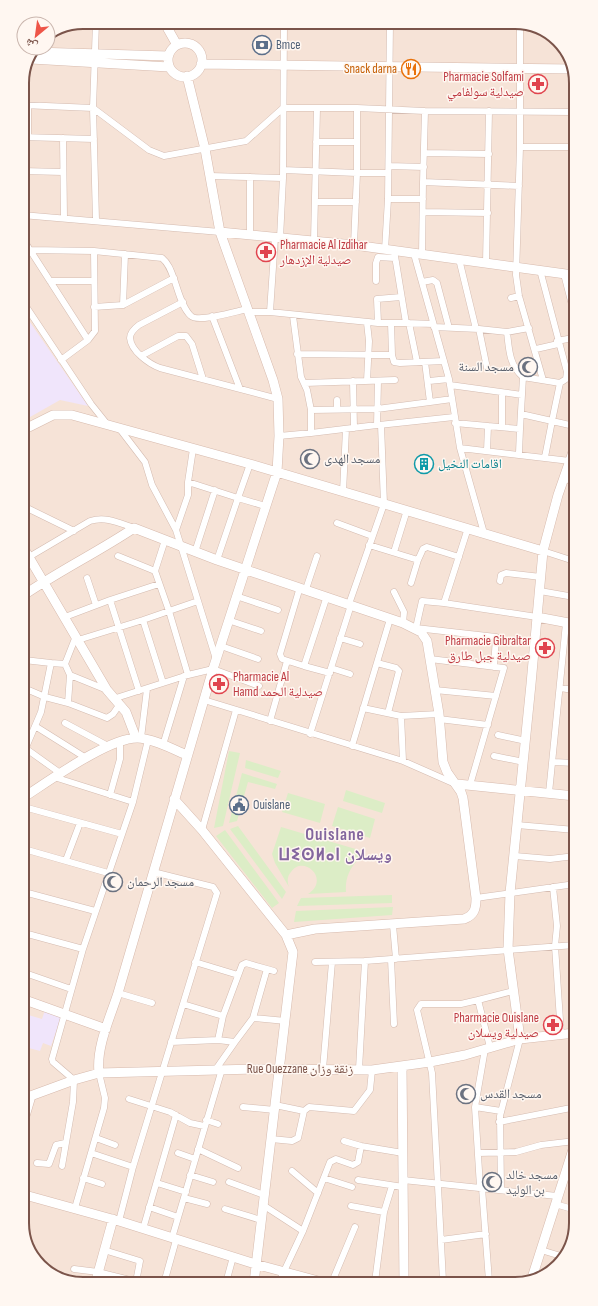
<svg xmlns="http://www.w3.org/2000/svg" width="598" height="1306" font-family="'Sofia Sans Condensed','Noto Naskh Arabic','Noto Sans Tifinagh',sans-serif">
	<rect width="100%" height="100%" fill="#fef3e9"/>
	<path fill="#f6e3d7" d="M83,22H519L552,35L573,63L576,1223L564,1260L535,1281L79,1284L46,1271L25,1243L22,79L36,48H48V36Z"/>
	<path fill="#f0e5fb" d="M23,312L88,406L60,400L23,421Z
		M45,1010L61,1017L51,1046L43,1043L40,1051L25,1047V1014L42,1019Z"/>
	<path fill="#dcedc6" d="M229,751L240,753L223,826L214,828Z
		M246,760L281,771L278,778L245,768Z
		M242,773L277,784L275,789L248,782L237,821L229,823Z
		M346,790L385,803L382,813L343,801Z
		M288,793L325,804L320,823L282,812Z
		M338,807L375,819L370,838L332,826Z
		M238,826L286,892L282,899L230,829Z
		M281,827L359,850L358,860C349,869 345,879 346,892L308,894C331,879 303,854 291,872C287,876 287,882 289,887L275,863L272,854Z
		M225,830L279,903L272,908L216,836Z
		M392,895V903L297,906L301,898Z
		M393,907L392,915L294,922L296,911Z"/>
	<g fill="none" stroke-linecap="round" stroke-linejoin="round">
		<g stroke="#d4bbb0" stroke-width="7">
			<path id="street" d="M96,22L93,108L96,220
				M520,22V147L516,275L519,296L543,380
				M22,105L93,108L149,150L164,156L246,141L283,108H357L425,111L573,112
				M22,137L94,139
				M28,138V105
				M63,138L64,218
				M316,142H357
				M520,147H573
				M424,153L489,154
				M389,166L424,167
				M283,170L357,173V108
				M22,171L63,172
				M210,176L283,178
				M250,177V234
				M423,182L425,111
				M388,199H423
				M315,202H356
				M423,212L488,213
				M22,215L220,232
				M275,237L270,312L378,323
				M280,238L283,178L284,22
				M23,239L30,250L94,251L95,331L88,340L61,360
				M314,241L317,108
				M354,245L357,173H388
				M30,250L88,340
				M385,250L388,199L390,22
				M394,250L406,323L433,324
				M94,251L162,258C169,264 171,271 174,279C178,290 182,308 191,316C198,323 237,311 248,309
				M414,254L449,379L460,448L570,461
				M422,255L423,182L519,186
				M459,259L476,329
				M486,263L489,111
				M540,270L567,372L566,379L560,383
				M564,274L573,309
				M50,281H94
				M376,281V263L378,257L395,258
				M422,282L433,280L437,283L449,328
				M401,297L377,299L378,323H406
				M511,298L519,296
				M23,302L91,404L107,424
				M183,302L139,325C135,328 130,332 130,338C131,351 149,364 160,368L278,399
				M123,305L125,254
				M94,307L123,305L174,278
				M249,312H270
				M212,316L240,389
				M391,323L392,355L394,362L400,363L444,361
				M409,323L417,362
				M434,327L479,329
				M557,341L573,338
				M536,349L558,344
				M297,354L392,355
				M141,356L178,336H186L192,344L203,379
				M425,362L430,402L452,399
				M487,368L479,329L507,332
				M523,377C509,365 509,349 507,332L529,328
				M353,381L354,428
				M367,381L369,341L367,323
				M429,381L449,379
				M305,383L395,380
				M450,385L522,395
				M502,393V427
				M337,400V408
				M311,410L377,409L430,402
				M455,423L520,429L519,453
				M379,425L454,417
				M119,428L145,462L152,485L176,530L216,659
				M520,429L523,377L560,383L552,421L521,414
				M311,433L377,425L378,381
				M279,436L311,433V410L307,390L301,377L293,316
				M460,448L484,533
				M487,451L488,426
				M545,457L552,421L574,426
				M250,464L238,498L265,506
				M564,479L574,481
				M188,482L238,498L217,560
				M343,492L346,429
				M23,506L74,531
				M337,523L372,536
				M468,528L444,603L422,601L416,628L496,637L494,667
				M176,530L188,495V482L193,449
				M165,540L155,571L169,611L198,601
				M369,545L418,560L411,583
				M543,551L574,561
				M195,552L215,490
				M394,552L407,510
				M118,556L155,571
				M29,557L90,521C106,516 119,523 134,528
				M418,560L423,549L427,547L459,557
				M87,578L96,605
				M500,581L501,575L506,573L541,577
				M300,587L280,654L282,659L304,666
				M306,589L317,556
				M540,591L574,597
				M394,592L404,612L403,623
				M236,596L278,610
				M327,596L304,666L330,673
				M110,600L159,584
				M444,603L537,617
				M349,604L384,504L381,425
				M24,606V595
				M65,617L110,600L139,691
				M143,620L169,611L188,675
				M228,620L261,631
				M340,638L360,644
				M78,640L143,620L163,683
				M221,646L258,659
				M430,659L504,668L470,785
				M24,660L51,663
				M377,663L396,668L399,671L388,713
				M65,664L76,636
				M331,668L350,674
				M24,688L45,697L68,703L70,675
				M560,688L574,690
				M435,690L496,696
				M116,698L188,675L213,669L259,686
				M204,700L403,761L453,783
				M68,703L107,718L113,714L120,704
				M363,708L401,716L403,761
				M401,716L439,714
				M439,719L488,725
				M270,721L287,661
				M65,723L108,746
				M35,726L86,758
				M310,734L351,605
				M498,735L526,741
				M141,738L147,689
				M163,745L184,676
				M352,746L390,619
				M25,748L60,773
				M24,752L41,712L51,663L65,664L70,675L107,690
				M494,756L524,762
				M553,762L575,763
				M54,777L133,802
				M549,793L566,623
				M110,795L120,759V741
				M24,807L122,834
				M517,825L575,830
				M202,830L236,710
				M24,849L108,873
				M515,856L550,859L575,856
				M66,860L80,823
				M553,887L557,926L555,946L561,1035
				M24,892L95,911
				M476,898L575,884
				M393,925L396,959
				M24,933L83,949
				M391,959L394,1024
				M365,961L575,945
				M195,962L238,975
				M315,962L365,961L359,1069
				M274,971L267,969L253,1018L286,1021
				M25,973L71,989
				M118,993L152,1003
				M183,1004L223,1016
				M218,1040L223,1016L242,965L246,963L267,969
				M171,1042L218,1040L235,1042L216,1069
				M235,1042L253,1018
				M490,1047L478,1000L513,991
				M323,1069L332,962
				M129,1099L170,1112L190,1123L204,1126
				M243,1107L275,1110
				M475,1107L501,1111
				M304,1111L309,1107L354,1111L370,1090L372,1070
				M206,1120L218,1124
				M499,1122L576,1107
				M96,1138L115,1145
				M271,1139L292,1141L298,1138L304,1111L275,1105
				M361,1146L403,1153
				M198,1149L238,1168
				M91,1153L133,1167
				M178,1153L195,1159
				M478,1153L516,1152L541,1145L575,1141
				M37,1163L49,1164L56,1145L65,1143
				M62,1166L73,1102L74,1080L53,1062L52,1059L83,949L133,802L148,740
				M292,1171L318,1193
				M190,1175L213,1182
				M83,1178L102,1184
				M324,1178L352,1187
				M358,1180L403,1187
				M403,1180L557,1196
				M229,1182L264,1195
				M157,1183L186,1192
				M480,1187L475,1107L485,1049
				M482,1188L489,1281
				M501,1190L500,1116L520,1039
				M184,1198L207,1204
				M555,1204L576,1210
				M263,1205L303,1231
				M351,1206L384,1212
				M149,1207L178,1217
				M75,1208L104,1108L105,1098L99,1073
				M225,1209L261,1220
				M119,1221L133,1167L217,893L213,887L153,872
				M143,1229L176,1115
				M172,1238L222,1069
				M441,1240L486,1234
				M104,1250L140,1261L136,1282
				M541,1250L564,1257
				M74,1269L98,1272L142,1283
				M443,1281L432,1073L417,1010L421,1004H461L478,1000
				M279,1282L303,1231L330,1162L336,1159L353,1165L358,1162L361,1146L344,1141
				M332,1282L355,1227
				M375,1282L384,1212L392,1186
				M164,1283L176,1240
				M222,1283L227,1279L233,1257"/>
		</g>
		<g stroke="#d7baad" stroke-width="10">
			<path id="secondary" d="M164,22L177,45
				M168 60a17 17 0 1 1 34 0a17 17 0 1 1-34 0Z
				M34,52L168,56
				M31,59L169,67
				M201,64L573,69
				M220,232L354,245L573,275
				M23,430L53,415H72L250,464L543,551
				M23,547L107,690L126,712L136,738
				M24,595C59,571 98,552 134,528L217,560L403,623L421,632L427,641L439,714L443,762L447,772L461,792L463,798L476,898C476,908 475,915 464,919L315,929L286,935
				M537,617L574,624
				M457,784L575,796
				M24,797C49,781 110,737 138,738C155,739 172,749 187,755
				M174,799L202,830L286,935L293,952L254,1283
				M25,1000L106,1029
				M520,1039L508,949L510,893L531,684L543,551L558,495L574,449
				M402,1067L404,1282
				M99,1073C96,1047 110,1018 118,993L213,669L277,472L279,436L278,399L273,380L220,232L205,149L187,76
				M25,1098L74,1080L99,1073L257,1069L372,1070L430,1062L465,1055L520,1039L575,1033
				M25,1116L31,1096
				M25,1195L119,1221L255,1264L322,1282
				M531,1281L576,1140
				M95,1284L113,1219"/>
		</g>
		<use href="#street" stroke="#fff" stroke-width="6"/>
		<use href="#secondary" stroke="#fff" stroke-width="9"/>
	</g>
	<defs>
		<g id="bank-ring" transform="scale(1)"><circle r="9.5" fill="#fff7f1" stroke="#5c6f8a" stroke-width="1.5"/><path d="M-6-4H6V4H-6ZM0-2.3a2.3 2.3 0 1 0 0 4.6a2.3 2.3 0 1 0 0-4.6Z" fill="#5c6f8a"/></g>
		<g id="restaurant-ring" transform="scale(1)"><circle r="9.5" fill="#fff7f1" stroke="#e8710a" stroke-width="1.5"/><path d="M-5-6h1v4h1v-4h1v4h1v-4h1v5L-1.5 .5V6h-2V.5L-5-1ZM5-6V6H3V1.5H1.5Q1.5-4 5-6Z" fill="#e8710a"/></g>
		<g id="pharmacy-ring" transform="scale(1)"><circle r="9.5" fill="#fff7f1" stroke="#e0444e" stroke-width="1.5"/><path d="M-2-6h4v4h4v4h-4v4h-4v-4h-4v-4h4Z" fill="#e0444e"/></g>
		<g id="mosque-ring" transform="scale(1)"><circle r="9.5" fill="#fff7f1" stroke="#6b7280" stroke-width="1.5"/><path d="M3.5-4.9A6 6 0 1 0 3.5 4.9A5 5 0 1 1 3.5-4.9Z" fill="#6b7280"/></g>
		<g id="building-ring" transform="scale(1)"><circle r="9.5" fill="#fff7f1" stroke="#0f9aa8" stroke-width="1.5"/><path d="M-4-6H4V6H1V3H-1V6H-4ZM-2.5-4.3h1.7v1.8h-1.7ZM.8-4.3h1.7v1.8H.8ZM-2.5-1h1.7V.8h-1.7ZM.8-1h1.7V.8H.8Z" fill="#0f9aa8"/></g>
		<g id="civic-ring" transform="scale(1)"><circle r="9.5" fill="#fff7f1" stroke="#5c6f8a" stroke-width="1.5"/><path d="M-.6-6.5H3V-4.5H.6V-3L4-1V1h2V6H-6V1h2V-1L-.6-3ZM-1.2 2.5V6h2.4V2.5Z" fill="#5c6f8a"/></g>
	</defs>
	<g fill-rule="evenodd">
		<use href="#bank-ring" x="262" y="45"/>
		<use href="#restaurant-ring" x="411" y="69"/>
		<use href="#pharmacy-ring" x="538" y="84"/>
		<use href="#pharmacy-ring" x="266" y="252"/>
		<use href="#mosque-ring" x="528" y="367"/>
		<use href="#mosque-ring" x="310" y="459"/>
		<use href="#building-ring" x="424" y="464"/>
		<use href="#pharmacy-ring" x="545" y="648"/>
		<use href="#pharmacy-ring" x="219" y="684"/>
		<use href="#civic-ring" x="239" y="805"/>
		<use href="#mosque-ring" x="113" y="882"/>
		<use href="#pharmacy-ring" x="553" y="1025"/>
		<use href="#mosque-ring" x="466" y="1094"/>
		<use href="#mosque-ring" x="492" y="1182"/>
	</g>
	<g text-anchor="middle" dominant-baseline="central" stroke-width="3" stroke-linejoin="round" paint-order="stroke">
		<g font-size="13" fill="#4e5e75" stroke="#fff7f1" text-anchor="start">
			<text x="276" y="45">Bmce</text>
			<text x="253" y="805">Ouislane</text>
		</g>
		<g font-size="13" fill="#c56008" stroke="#fff7f1" text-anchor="end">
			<text x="397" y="69">Snack darna</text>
		</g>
		<g font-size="13" fill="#be3a42" stroke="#fff7f1" text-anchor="end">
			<text x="524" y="77">Pharmacie Solfami<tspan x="524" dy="15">صيدلية سولفامي</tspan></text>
			<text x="280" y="245" text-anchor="start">Pharmacie Al Izdihar<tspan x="280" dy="15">صيدلية الإزدهار</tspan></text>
			<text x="531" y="641">Pharmacie Gibraltar<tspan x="531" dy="15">صيدلية جبل طارق</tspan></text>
			<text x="233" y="677" text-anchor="start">Pharmacie Al<tspan x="233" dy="15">Hamd صيدلية الحمد</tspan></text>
			<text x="539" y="1018">Pharmacie Ouislane<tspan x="539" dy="15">صيدلية ويسلان</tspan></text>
		</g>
		<g font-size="13" fill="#5b616d" stroke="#fff7f1" text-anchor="start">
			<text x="514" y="367" text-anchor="end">مسجد السنة</text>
			<text x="324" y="459">مسجد الهدى</text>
			<text x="127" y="882">مسجد الرحمان</text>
			<text x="480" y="1094">مسجد القدس</text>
			<text x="506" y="1175">مسجد خالد<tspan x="506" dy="15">بن الوليد</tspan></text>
		</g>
		<g font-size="13" fill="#0d838f" stroke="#fff7f1" text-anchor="start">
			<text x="438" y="464">اقامات النخيل</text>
		</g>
		<g font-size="13" fill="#7b544a" stroke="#fff7f1">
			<text x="300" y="1069">Rue Ouezzane زنقة وزان</text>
		</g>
		<g font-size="17" font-weight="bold" letter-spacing="1" fill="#83669e" stroke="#fff7f1">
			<text x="335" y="835">Ouislane<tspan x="335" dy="20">ⵡⵉⵙⵍⴰⵏ ويسلان</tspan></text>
		</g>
	</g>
	<path d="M0 0H598V1306H0ZM83 29H515A54 54 0 0 1 569 83V1223A54 54 0 0 1 515 1277H83A54 54 0 0 1 29 1223V83A54 54 0 0 1 83 29Z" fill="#fff7f1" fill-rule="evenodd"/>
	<path fill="none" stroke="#7b544a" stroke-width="2" d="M83 29H515A54 54 0 0 1 569 83V1223A54 54 0 0 1 515 1277H83A54 54 0 0 1 29 1223V83A54 54 0 0 1 83 29Z"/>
	<g transform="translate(36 36) rotate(209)"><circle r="19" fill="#fff7f1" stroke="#cab6ae"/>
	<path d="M0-3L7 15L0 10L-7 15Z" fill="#ee5548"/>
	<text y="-6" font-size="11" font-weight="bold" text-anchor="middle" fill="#7b544a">ش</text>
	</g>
</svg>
